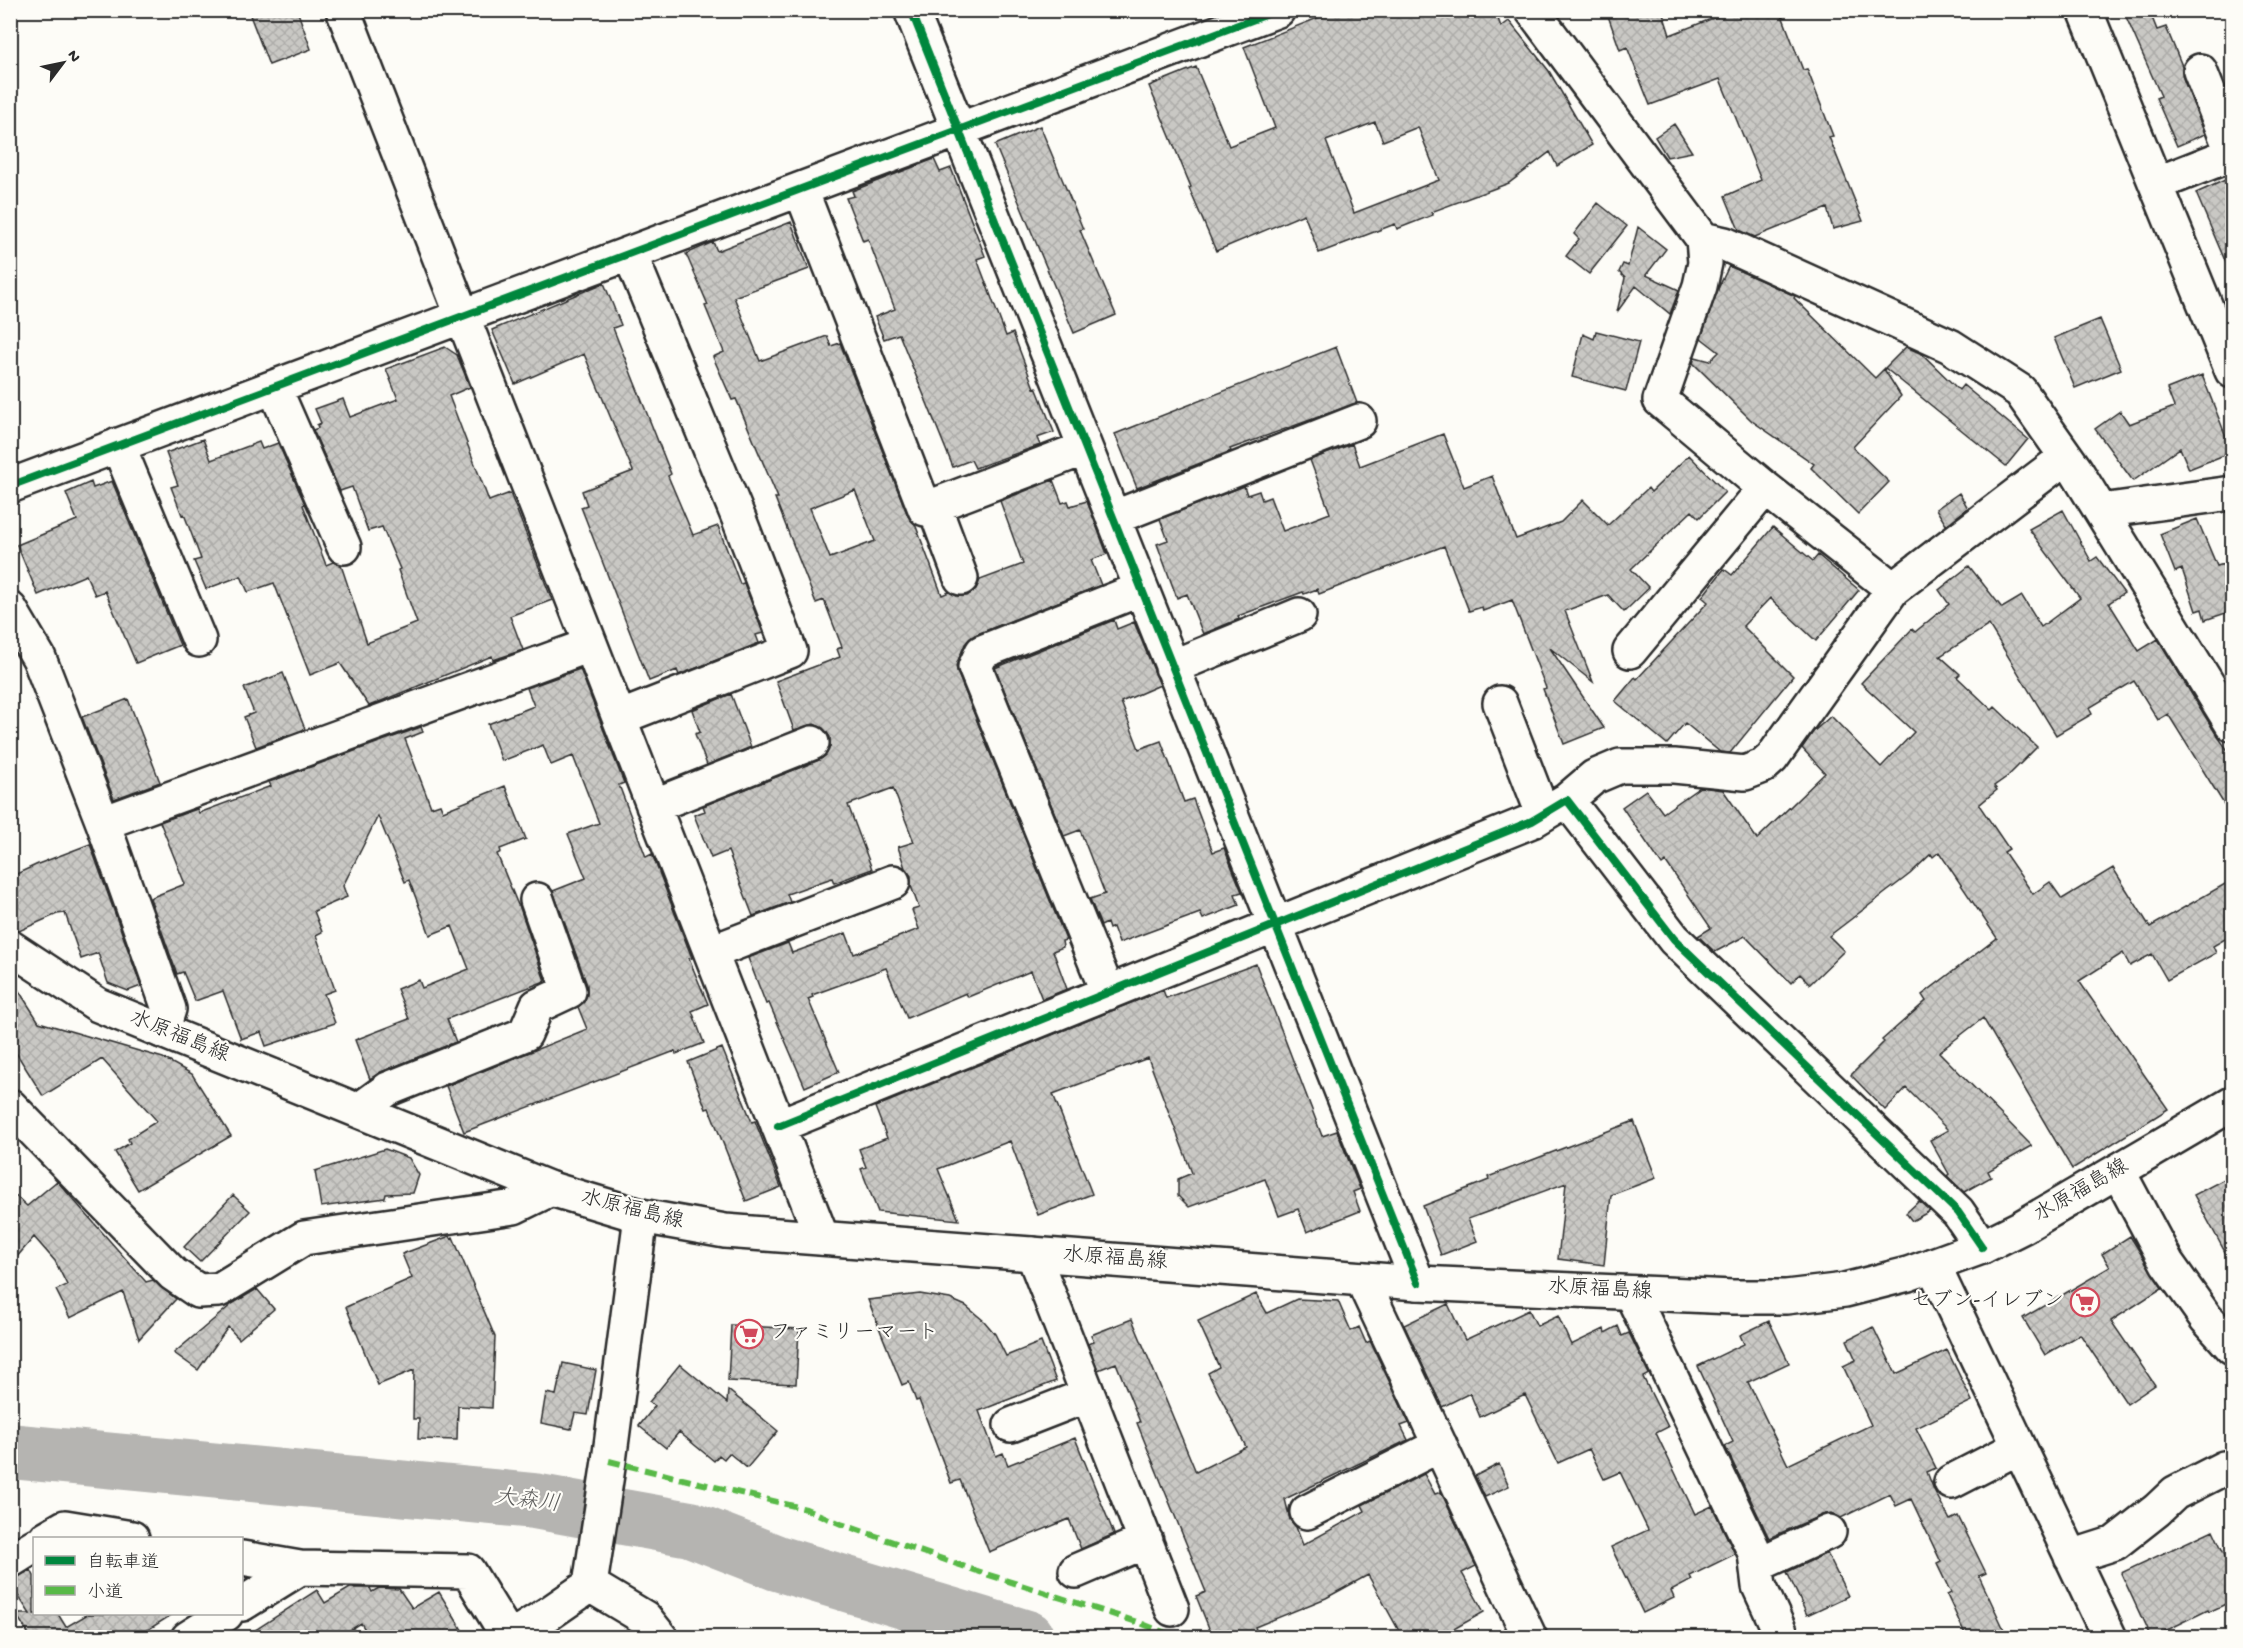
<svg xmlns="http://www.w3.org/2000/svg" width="2243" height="1648" font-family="'Gochi Hand','Klee One',sans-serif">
	<defs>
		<pattern id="building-cross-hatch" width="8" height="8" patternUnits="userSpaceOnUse" patternTransform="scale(1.5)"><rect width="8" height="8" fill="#c9c8c4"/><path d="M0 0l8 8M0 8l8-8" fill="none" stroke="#adaca9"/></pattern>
	</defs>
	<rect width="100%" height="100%" fill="#fdfcf7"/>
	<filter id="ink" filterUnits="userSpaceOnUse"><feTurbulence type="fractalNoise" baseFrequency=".0167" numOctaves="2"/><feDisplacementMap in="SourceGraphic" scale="12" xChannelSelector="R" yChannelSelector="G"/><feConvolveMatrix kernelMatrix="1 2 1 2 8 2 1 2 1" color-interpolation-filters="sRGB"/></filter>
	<g filter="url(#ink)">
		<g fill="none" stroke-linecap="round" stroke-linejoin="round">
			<path stroke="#b5b4b1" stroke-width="56" d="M10,1451L534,1501L690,1529L777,1563L1027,1638"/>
		</g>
		<path fill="url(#building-cross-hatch)" stroke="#2b2b2b" stroke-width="1.5" fill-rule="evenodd" d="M248,10H297L311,49L269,65Z
			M1338,10H1495L1501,27L1509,21L1549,71L1592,145L1557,166L1550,152L1509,183L1431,212L1433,215L1397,229L1395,224L1319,253L1304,214L1216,251L1189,188L1191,187L1149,86L1196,67L1229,146L1275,128L1244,47ZM1375,122L1383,141L1418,127L1439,180L1354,213L1326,141Z
			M1606,10H1662L1670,35L1734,10H1780L1803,70L1807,69L1833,136L1829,137L1863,221L1833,229L1827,208L1755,237L1739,230L1725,196L1761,180L1720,79L1650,105L1627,47L1620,50Z
			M2123,10H2149L2157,30L2166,27L2182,66L2183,78L2205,134L2177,146L2156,98L2161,96Z
			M1674,124L1692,152L1667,157L1655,137Z
			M1040,126L1083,229L1080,230L1116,315L1074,333L995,145Z
			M934,159L940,172L951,168L985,256L977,259L1006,336L1013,333L1034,388L1036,387L1054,432L1037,438L1040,445L975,468L971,460L953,467L899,334L884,339L875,317L895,309L868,239L863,241L846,198L854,196L852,191Z
			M2232,177V277L2196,193Z
			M1598,203L1627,226L1589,274L1566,256L1579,239L1574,234Z
			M791,222L809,269L734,297L760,361L827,336L831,346L840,343L908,516L915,524L942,595L949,592L957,596H967L976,589L980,580L1023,564L1000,501L1053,480L1062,503L1068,501L1070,506L1087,501L1107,554L1091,560L1101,585L975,635L965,644L956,666L958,674L1066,940L1062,941L1063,947L1053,951L1067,989L1042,999L1031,971L968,997L966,993L907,1018L886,968L812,995L813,997L808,999L839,1072L805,1087L769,1003L766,1004L748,958L788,943L792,953L846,933L854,954L919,929L912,910L919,908L911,886V876L905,868L898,847L914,842L893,788L848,805L872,869L834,883L832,878L787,894L790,902L753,916L728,851L711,858L694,815L705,811L703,806L819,760L826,755L830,746V737L823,728L814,724L794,730L776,681L840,657L837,649L842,647L824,600L816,603L775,498H778L736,399L732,400L713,357L724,352L705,306L708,305L686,254L713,242L717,251ZM855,490L875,541L830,558L810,508Z
			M1638,227L1666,249L1646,275L1679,290L1670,314L1636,286L1617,312L1625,278L1619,272L1623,264L1628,266Z
			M1729,266L1795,296L1794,298L1875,378L1884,369L1901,396L1853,447L1889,482L1858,514L1811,468L1814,464L1752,421L1693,363L1695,357L1710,361L1719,352L1701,338L1718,289Z
			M604,283L621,325L613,328L671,474L668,476L693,535L718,526L740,584L744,583L763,633L756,635L759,643L679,675L677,670L649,681L581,507L587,505L582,491L633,471L584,354L515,384L492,330Z
			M2100,319L2121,369L2075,388L2054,338Z
			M1596,331L1639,342L1626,391L1572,377L1583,334L1594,339Z
			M445,347L457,355L470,387L449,396L489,501L510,493L552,600L510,616L523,650L493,660L492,656L369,706L340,663L310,675L274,583L248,592L241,576L206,589L194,561L201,559L184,514L182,515L171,487L178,485L166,453L203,439L211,460L259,442L262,449L278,443L305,504L303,505L326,565L333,562L341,565L367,643L417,623L398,570L400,569L382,527L368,531L352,487L340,491L313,430L318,428L317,425L321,423L315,409L343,399L350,417L398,399L386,369Z
			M1336,347L1357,403L1230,449L1231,451L1137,488L1115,434Z
			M1906,347L1922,354L1959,390L1963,385L2028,439L2006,466L1885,368Z
			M2202,375L2232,452L2189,469L2180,448L2133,481L2095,429L2120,411L2129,424L2174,407L2167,389Z
			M1443,434L1464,487L1492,476L1516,539L1561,522L1583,500L1608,525L1648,488L1651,492L1689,455L1725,492L1699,518L1692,511L1631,569L1649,588L1624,612L1608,595L1565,611L1593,682L1550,648L1604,728L1564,744L1543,689L1546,688L1512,600L1483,611L1482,607L1469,611L1444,546L1319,594L1317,589L1304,594L1303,592L1238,616L1239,619L1203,634L1187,594L1177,598L1157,544L1168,540L1160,519L1244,486L1247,495L1259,491L1262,500L1270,497L1283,531L1330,513L1310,460L1352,444L1360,466Z
			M112,481L180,645L136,663L105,591L95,595L86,575L38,595L17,545L77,520L66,493L91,482L93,488Z
			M1959,493L1968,508L1946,525L1936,509Z
			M2063,510L2091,561L2097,557L2124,593L2109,603L2139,651L2158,639L2216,734L2232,756V817L2168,714L2158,720L2134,681L2089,708L2092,714L2056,735L1989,625L1940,656L1960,674L1957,677L1992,710L1995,707L2037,747L2008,776L1994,786L1997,790L1979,805L2009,849L2004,852L2033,894L2050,882L2062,899L2113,868L2150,927L2232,880V935L2213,946L2216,953L2167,980L2152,954L2130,966L2123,953L2079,981L2168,1109L2072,1169L1983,1018L1939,1052L2032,1146L1988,1171L1991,1177L1964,1192L1947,1176L1949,1174L1930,1140L1948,1130L1906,1088L1885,1110L1851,1075L1884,1042L1882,1040L1926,1001L1922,995L1997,938L1939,852L1933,857L1931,854L1910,874L1829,936L1844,951L1810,984L1800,974L1791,983L1745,936L1715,952L1698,936L1711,928L1666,862L1662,865L1622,807L1646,790L1663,813L1700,787L1723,790L1757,839L1825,773L1802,748L1813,732L1831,716L1881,767L1914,732L1861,683L1912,629L1915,632L1949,604L1939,590L1969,566L2002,608L2022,596L2041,627L2080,598L2029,529Z
			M2197,519L2217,566L2224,564L2232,587V611L2205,620L2202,609L2196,611L2182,569L2175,572L2160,534Z
			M1773,527L1813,561L1818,555L1859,590L1816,641L1770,598L1743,626L1793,676L1730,753L1720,752L1685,723L1667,744L1615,701L1635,677L1637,679L1708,602L1702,597L1724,569L1732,575Z
			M1114,620L1117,629L1134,622L1160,685L1121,702L1139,749L1161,741L1184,802L1193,799L1213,852L1224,848L1242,892L1235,894L1239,905L1203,919L1200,913L1119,943L1113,927L1109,929L1107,923L1101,926L1090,899L1105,894L1080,830L1064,836L995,668Z
			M580,669L624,783L619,785L646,857L652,854L692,958L689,959L708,1004L692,1011L704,1043L676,1054L675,1051L464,1132L446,1086L587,1029L578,1007L584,1002L587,994V985L553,891L586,878L568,834L599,823L573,756L551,765L543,745L502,761L488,724L534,706L527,688Z
			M283,673L305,729L256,747L244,717L254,713L244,688Z
			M731,694L751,747L707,765L695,734L700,732L692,710Z
			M128,699L160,782L114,799L82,717Z
			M421,727L423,732L405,739L431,807L440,804L443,811L505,786L526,839L500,849L501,852L497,854L518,905H519L545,981L447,1019L456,1042L381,1072L370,1079L355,1040L409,1019L397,989L419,980L422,988L469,969L452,926L430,935L409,880L405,882L378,816L343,886L347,897L314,911L322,932L316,935L335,990L324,994L335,1023L266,1046L261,1032L241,1039L223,991L195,1001L183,972L177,974L150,898L185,884L160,822L197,809L199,813L271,786L269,782Z
			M90,844L141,986L128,991L108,983L98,953L81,959L65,913L57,914L19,931L10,928V877L38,864Z
			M1256,964L1322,1136L1337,1131L1360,1189L1353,1192L1360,1211L1307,1232L1298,1209L1279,1216L1265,1179L1189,1207L1178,1196V1179L1192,1173L1148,1058L1053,1094L1092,1194L1038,1215L1010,1141L938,1169L959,1220L878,1212L861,1169L866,1167L859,1149L887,1138L875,1107L1163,990L1166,998Z
			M10,977L39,1022L163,1058L192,1074L231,1136L138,1190L115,1152L130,1143L128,1139L157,1121L102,1059L43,1096L10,1043Z
			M722,1048L752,1122L755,1121L781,1187L746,1201L709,1108L706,1109L688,1062Z
			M1634,1121L1656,1178L1611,1195L1604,1265L1558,1259L1566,1183L1468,1219L1477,1241L1441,1255L1423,1206L1489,1180L1488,1177Z
			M385,1149L409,1158L419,1175L413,1193L386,1194L385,1198L321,1207L315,1171Z
			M2232,1175V1265L2194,1195Z
			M57,1181L146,1282L153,1280L176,1299L139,1339L123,1292L70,1318L56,1290L67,1285L55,1261L34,1237L10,1265V1191L27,1206Z
			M233,1195L250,1211L200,1262L184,1247Z
			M1919,1201L1930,1211L1912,1221L1906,1213Z
			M450,1236L451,1238L453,1237L495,1337L492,1408L458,1406L457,1440L418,1439L419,1419H413L414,1370L378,1385L346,1307L412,1278L402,1254Z
			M2130,1236L2162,1288L2111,1321L2155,1385L2127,1404L2080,1334L2045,1355L2023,1318L2110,1267L2102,1254Z
			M257,1289L274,1309L239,1339L228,1327L198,1370L174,1353L232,1304Z
			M920,1294L950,1299L966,1306L984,1321L995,1334L1006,1356L1041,1342L1056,1381L979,1411L996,1456L1003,1453L1008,1465L1075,1438L1114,1534L1081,1549L1069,1519L989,1552L960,1480L951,1483L919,1400L916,1401L909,1382L902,1385L868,1300Z
			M1256,1294L1267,1313L1297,1299L1338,1301L1351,1331L1359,1327L1366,1343L1370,1341L1409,1423L1401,1426L1408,1440L1285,1499L1290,1520L1296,1527L1303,1545L1365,1511L1362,1505L1424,1474L1435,1494L1441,1492L1476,1566L1462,1573L1484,1612L1438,1638H1403L1368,1575L1326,1598L1255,1627L1259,1638H1213L1196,1596L1206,1592L1137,1423L1140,1422L1116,1363L1098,1370L1088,1344L1094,1341L1091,1335L1132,1319L1196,1472L1246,1447L1208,1373L1219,1367L1198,1321Z
			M1448,1304L1465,1340L1529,1310L1537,1326L1558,1316L1571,1345L1604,1329L1605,1333L1618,1326L1622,1336L1629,1333L1649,1374L1643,1377L1668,1427L1656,1433L1695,1514L1712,1506L1735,1554L1690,1576L1692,1580L1671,1591L1674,1598L1643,1613L1611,1547L1648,1530L1620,1472L1604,1479L1589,1449L1558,1463L1525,1395L1480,1417L1470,1393L1442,1407L1404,1325Z
			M1769,1321L1789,1363L1748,1382L1788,1465L1871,1425L1843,1366L1856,1360L1847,1340L1873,1327L1896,1374L1947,1350L1972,1401L1916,1428L1936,1468L1927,1472L1934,1490L1950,1520L1958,1516L1986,1573L1979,1576L2008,1638H1967L1947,1595L1951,1593L1937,1564L1941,1562L1911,1499L1896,1506L1890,1494L1841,1518L1831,1513L1822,1515L1769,1538L1725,1446L1733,1442L1698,1366L1744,1344L1740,1335Z
			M731,1325L799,1329L796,1384L728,1381Z
			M563,1363L596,1370L588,1415L575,1413L571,1429L541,1423L546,1393L556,1395Z
			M680,1364L727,1403L728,1390L778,1431L747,1468L729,1453L724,1459L719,1455L714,1461L679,1432L666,1448L639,1426L655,1406L649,1402Z
			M1499,1464L1509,1486L1485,1497L1475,1476Z
			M2213,1530L2232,1571V1601L2209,1612L2208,1610L2151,1638L2121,1573Z
			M1827,1553L1848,1596L1807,1615L1787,1572Z
			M31,1570L34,1576V1614H58L66,1627L88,1614H173L135,1638H31L16,1614H30L10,1583V1580Z
			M350,1588H370L372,1592L379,1588L399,1589L412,1608L439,1592L467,1638H370L361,1623L338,1638H243L317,1590L325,1603Z"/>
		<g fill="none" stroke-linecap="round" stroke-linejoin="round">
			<g stroke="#2b2b2b" stroke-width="38">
				<path id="minor" d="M343,10L822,1238
					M911,10L1418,1283
					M1532,10L1703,239L1725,244L1950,346L2020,391L2075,469L2232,724
					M2085,10L2232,371
					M2200,71L2232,152
					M2156,184L2232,154
					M801,190L925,509L1085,448
					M1703,239L1705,263L1700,286L1660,400L1765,488L1893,589
					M274,387L344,547
					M118,445L199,640
					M10,486L1278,10
					M934,506L961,578
					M2101,511L2232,493
					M1113,518L1359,421
					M10,609L39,658L103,823L590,645
					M1630,651L1765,488
					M1172,667L1299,615
					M1500,703L1543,814
					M619,718L790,651L739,519L630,254
					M1567,800L1594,777L1620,766H1674L1745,773L1763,766L1772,758L1893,589L2066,457
					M653,806L812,743
					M103,823L169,1009L162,1031
					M712,952L893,882
					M1108,993L975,667L982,652L1141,589
					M10,1106L173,1274L198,1291L219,1290L304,1238L514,1207L551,1189
					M359,1110L388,1089L525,1034L537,1006L569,991L537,900
					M778,1126L1532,821L1567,800L1674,939L1958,1212L1982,1247
					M2118,1171L2167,1263L2206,1318L2232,1347
					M1033,1254L1172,1609
					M1933,1265L2110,1638
					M1362,1279L1530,1638
					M1631,1293L1755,1553L1759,1586L1783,1638
					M1011,1425L1088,1395
					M1951,1482L2019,1447
					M1307,1512L1440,1445
					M46,1538L65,1527L132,1538
					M2071,1557L2115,1543L2157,1510L2175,1493L2224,1468
					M242,1558L300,1568L468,1571L509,1638
					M10,1561L34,1546
					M1757,1565L1829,1532
					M1076,1571L1146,1541
					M590,1585L645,1618L661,1638
					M242,1604L300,1568
					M188,1638L226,1614
					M510,1638L551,1612L590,1585L609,1461L641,1216"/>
			</g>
			<g stroke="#2b2b2b" stroke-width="38">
				<path id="major" d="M10,947L98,1005L551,1189L641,1216L725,1231L1418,1283L1733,1297H1786L1845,1290L1908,1274L1982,1247L2022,1227L2232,1104"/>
			</g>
			<use href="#minor" stroke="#fdfcf7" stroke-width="33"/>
			<use href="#major" stroke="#fdfcf7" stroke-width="33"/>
			<path stroke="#58b947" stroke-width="6" stroke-dasharray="12 6" stroke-linecap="butt" d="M609,1461L806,1509L841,1524L986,1574L1140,1623L1178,1638"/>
			<g stroke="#fdfcf7" stroke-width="11">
				<path id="cycleway" d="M911,10L1418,1283
					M10,486L1278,10
					M778,1126L1532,821L1567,800L1674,939L1958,1212L1982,1247"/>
			</g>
			<use href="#cycleway" stroke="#00873e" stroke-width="8"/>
		</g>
	</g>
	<defs>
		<g id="supermarket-ring" transform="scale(1.5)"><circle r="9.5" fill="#fdfcf7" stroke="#d1495b" stroke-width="1.5"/><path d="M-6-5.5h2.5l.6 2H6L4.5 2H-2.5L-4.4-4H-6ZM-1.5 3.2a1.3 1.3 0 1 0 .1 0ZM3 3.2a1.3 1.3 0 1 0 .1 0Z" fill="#d1495b"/></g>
	</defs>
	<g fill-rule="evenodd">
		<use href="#supermarket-ring" x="2085" y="1302"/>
		<use href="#supermarket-ring" x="749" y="1334"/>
	</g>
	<g text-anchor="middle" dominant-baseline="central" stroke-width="4.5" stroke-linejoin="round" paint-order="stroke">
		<g font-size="21" fill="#2b2b2b" stroke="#fdfcf7">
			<text transform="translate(179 1038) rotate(22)">水原福島線</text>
			<text transform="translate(2082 1192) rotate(-30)">水原福島線</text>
			<text transform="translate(632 1211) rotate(14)">水原福島線</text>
			<text transform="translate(1115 1260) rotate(4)">水原福島線</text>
			<text transform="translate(1600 1291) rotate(3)">水原福島線</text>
		</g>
		<g font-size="21" fill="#2b2b2b" stroke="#fdfcf7" text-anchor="end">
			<text x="2064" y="1302">セブン-イレブン</text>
			<text x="770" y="1334" text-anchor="start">ファミリーマート</text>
		</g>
		<g font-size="22" font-style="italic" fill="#5b5b5a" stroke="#fdfcf7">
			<text transform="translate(527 1502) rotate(7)">大森川</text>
		</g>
	</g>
	<rect width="2243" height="1648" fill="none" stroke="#fdfcf7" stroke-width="36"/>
	<rect x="18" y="18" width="2207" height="1612" fill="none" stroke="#2b2b2b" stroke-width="2" filter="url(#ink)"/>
	<rect x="33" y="1537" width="210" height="78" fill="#fdfcf7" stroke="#a9a8a5" stroke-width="1.5"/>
	<rect x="45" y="1556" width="30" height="9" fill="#00873e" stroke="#a9a8a5" stroke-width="1.5"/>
	<text x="87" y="1567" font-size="18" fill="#2b2b2b">自転車道</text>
	<rect x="45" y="1586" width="30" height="9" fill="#58b947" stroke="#a9a8a5" stroke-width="1.5"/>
	<text x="87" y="1597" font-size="18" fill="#2b2b2b">小道</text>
	<g transform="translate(63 63) rotate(58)" stroke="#fdfcf7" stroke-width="4.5" paint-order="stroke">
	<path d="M0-4.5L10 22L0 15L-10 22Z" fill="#2b2b2b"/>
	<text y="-9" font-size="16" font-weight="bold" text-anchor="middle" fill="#2b2b2b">N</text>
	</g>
</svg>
